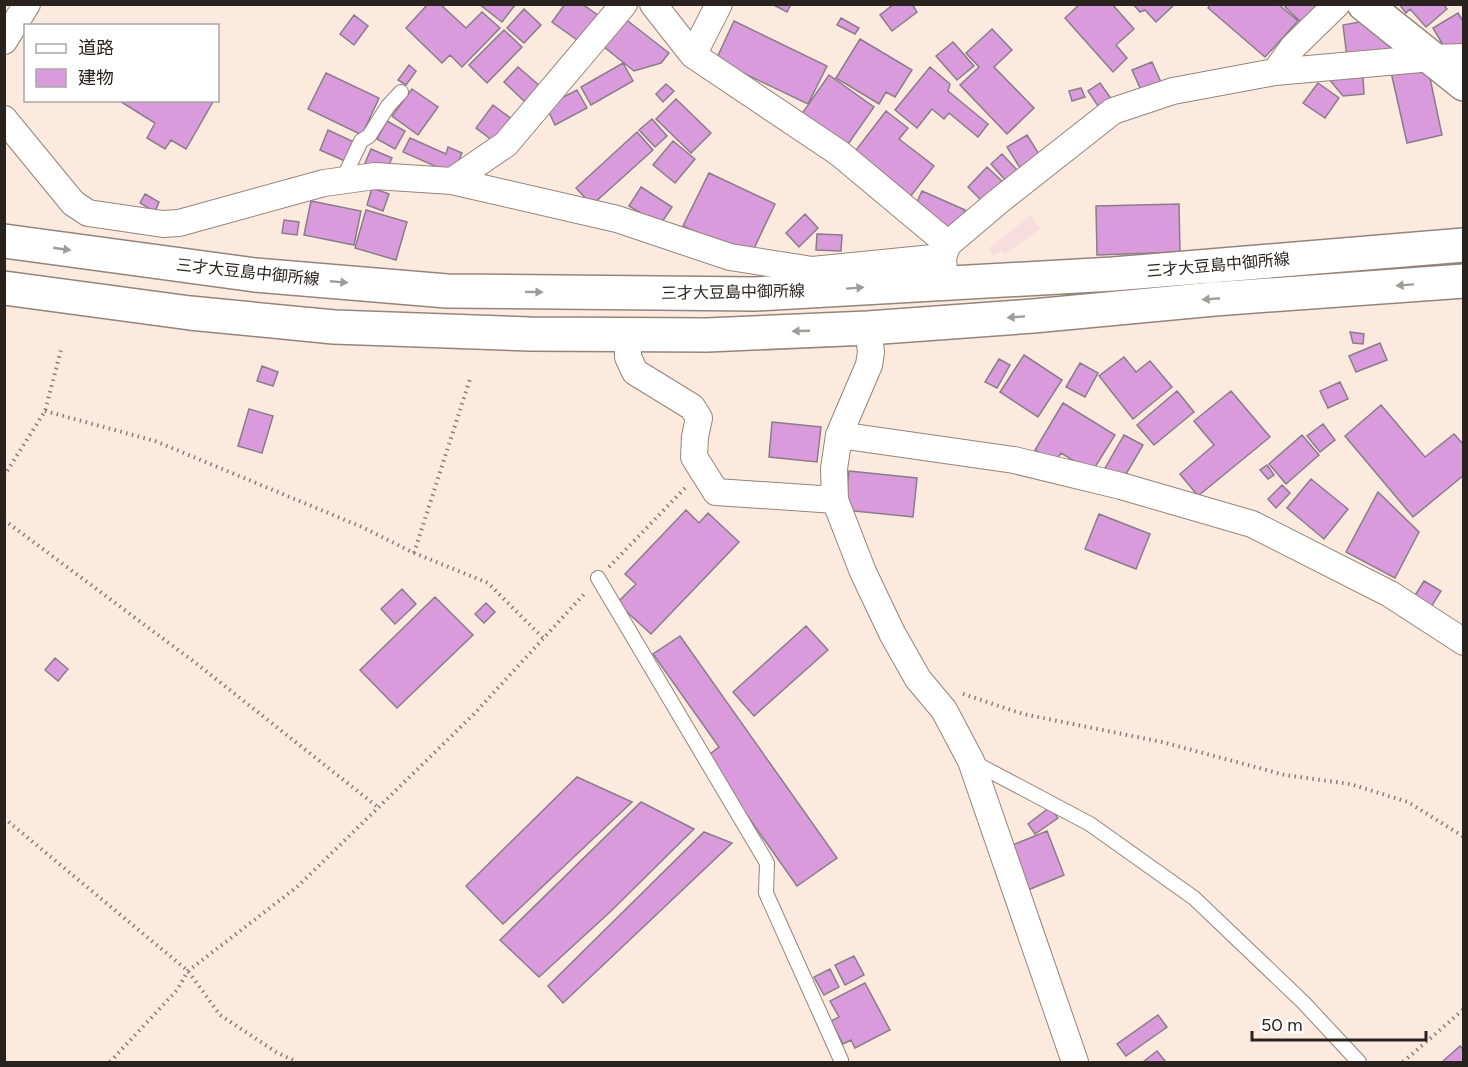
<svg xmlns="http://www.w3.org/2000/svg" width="1468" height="1067" font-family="Figtree,'Noto Sans JP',sans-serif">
	<rect width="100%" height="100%" fill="#fceadf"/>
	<path fill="#f8ddde" d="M1031,215L1040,229L1005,255L1001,251L994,256L989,248Z"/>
	<path fill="#da9bdd" stroke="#897d8a" stroke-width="1.5" d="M428,4H440L466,28L482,12L500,28L462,67L450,55L442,63L406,28Z
		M479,4H515V5L502,22Z
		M565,4H582L605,20L587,47L552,22Z
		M772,4H791L787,12Z
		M894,4H912L917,12L892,31L880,15Z
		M1080,4H1112L1134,29L1116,45L1127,58L1113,72L1065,18Z
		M1133,4H1175L1156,22L1145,10L1140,12Z
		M1211,4H1278L1298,21L1265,57L1208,8Z
		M1287,4H1324L1304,25L1285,7Z
		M1399,4H1443L1447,9L1426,27L1410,9L1406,13Z
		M524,9L541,25L524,43L507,28Z
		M1458,13L1464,23V50H1446L1433,28Z
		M619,14L669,53L661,63L634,71L598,42Z
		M354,15L368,26L354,45L340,34Z
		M841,18L859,28L855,34L837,25Z
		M734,21L827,66L808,104L716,60Z
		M1365,21L1394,51L1347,57L1343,25Z
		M992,29L1012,50L994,67L1034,108L1007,134L960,85L979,67L966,53Z
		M504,30L522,47L487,83L469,65Z
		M860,39L912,70L895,97L886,92L879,104L836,78Z
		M953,42L974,66L957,80L936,56Z
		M1152,62L1161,82L1141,90L1132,70Z
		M623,63L633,81L591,105L581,87Z
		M1427,64L1442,135L1407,143L1391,72Z
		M409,65L416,71L406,85L398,80Z
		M518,67L540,86L525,102L504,82Z
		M930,67L950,84L948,91L988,124L978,137L949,113L944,119L932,109L917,128L895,110Z
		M326,73L379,98L362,135L308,109Z
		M829,75L874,107L846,147L801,115Z
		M1363,76L1364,94L1343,96L1329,79Z
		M1100,83L1112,100L1100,109L1088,91Z
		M1318,83L1339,98L1325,118L1303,103Z
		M666,84L674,91L663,102L656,94Z
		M1081,88L1085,97L1072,101L1069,91Z
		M412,89L438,107L418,135L392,116Z
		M577,90L587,108L555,125L546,106Z
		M676,99L711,133L691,153L656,119Z
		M118,100H214L186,149L171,140L165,149L147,138L155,123Z
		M493,105L513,120L496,143L476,128Z
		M886,111L908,128L899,139L934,166L910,197L853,154Z
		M652,119L667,136L655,147L639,130Z
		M387,121L405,131L395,149L377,139Z
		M328,130L354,142L345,161L320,150Z
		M637,132L653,150L592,205L576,188Z
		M1027,135L1042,159L1022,171L1007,147Z
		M410,138L446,154L448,147L462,153L453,174L403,152Z
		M673,141L695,159L675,183L653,165Z
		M371,149L392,158L386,172L365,163Z
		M1002,154L1017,170L1006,181L991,164Z
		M987,167L1005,184L985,204L968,187Z
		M709,173L775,204L750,257L683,226Z
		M641,187L672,207L660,225L629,206Z
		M372,188L389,194L383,211L367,205Z
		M922,191L965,210L955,232L912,213Z
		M145,194L159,202L155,212L140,203Z
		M311,201L361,211L354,245L304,235Z
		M1179,204L1180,252L1097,255L1096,206Z
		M366,210L407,222L396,260L355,248Z
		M805,214L818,228L799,247L786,233Z
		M284,220L299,222L297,235L282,233Z
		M817,234L842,235L841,251L816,250Z
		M1350,332L1364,334L1363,344L1353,343Z
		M1380,343L1387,360L1356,372L1349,356Z
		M1024,355L1062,380L1038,417L1000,392Z
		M1124,357L1136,372L1150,361L1172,387L1133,419L1099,376Z
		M999,359L1010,365L997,388L985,382Z
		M1080,363L1098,373L1085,397L1066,387Z
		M262,366L278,372L273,386L257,381Z
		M1340,382L1348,399L1328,408L1320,391Z
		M1177,391L1194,412L1154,445L1137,425Z
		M1231,391L1270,437L1198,496L1180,474L1214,445L1194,421Z
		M1063,403L1115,435L1092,472L1061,453L1055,462L1035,450Z
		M1381,405L1425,457L1454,434L1464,445V475L1413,517L1345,436Z
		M249,409L273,416L262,453L238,446Z
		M772,422L821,427L817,462L769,457Z
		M1323,424L1335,440L1320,452L1307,436Z
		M1124,435L1143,445L1122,481L1104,470Z
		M1302,435L1319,455L1286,484L1269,464Z
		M1267,465L1274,475L1268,479L1260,470Z
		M849,471L917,478L913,517L845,510Z
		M1311,479L1348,509L1324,539L1287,508Z
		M1282,485L1290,493L1276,508L1268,499Z
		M1378,492L1419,532L1395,578L1346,552Z
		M686,510L699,523L708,513L739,542L651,634L617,603L636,584L625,574Z
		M1099,514L1150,534L1136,569L1085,549Z
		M1424,581L1441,591L1431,607L1414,597Z
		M402,589L416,604L395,624L381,609Z
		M435,597L473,635L397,708L360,670Z
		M486,603L495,612L484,623L475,614Z
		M806,626L828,650L754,716L733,692Z
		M680,636L837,858L797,886L706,757L719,747L653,654Z
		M55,658L68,669L58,681L45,670Z
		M577,777L632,802L503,924L466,886Z
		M641,802L694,829L610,912L539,977L500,940Z
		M1050,807L1058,818L1035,834L1028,824Z
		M1047,831L1064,875L1028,890L1010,846Z
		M704,832L732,843L563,1003L548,986Z
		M854,956L864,975L845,985L835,965Z
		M830,969L839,987L824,995L814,977Z
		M865,983L890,1030L855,1048L851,1040L843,1044L831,1021L839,1017L830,1001Z
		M1158,1015L1167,1027L1126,1056L1117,1044Z
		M1460,1046L1464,1050V1062H1442Z
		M1157,1051L1166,1062H1143Z"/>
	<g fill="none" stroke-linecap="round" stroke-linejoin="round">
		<g stroke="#94847a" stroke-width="16">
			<path id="lane" d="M342,181L361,141L369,136L388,106L401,92
				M598,578L767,863L766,893L841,1060
				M973,762L1090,824L1194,898L1303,1002L1359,1062"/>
		</g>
		<g stroke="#94847a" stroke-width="28">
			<path id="street" d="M653,4L693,55L839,153L948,244
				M4,41L27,4
				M693,55L719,4
				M1275,72L1432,58L1464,57
				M4,119L73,203L88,213L163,224L179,223L324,183L375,176L452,181L617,219L730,257L812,270L943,257
				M452,181L506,144L624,4
				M944,273L943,257L948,244L1000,200L1113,111L1173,91L1275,72L1293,47L1337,4
				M868,328L871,352L869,365L839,435L834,469L835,500L863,572L892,633L918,679L944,710L971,761L1075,1062
				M628,334V357L635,372L692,407L699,418L695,437L694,457L716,492L835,500
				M839,435L1014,460L1121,486L1252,524L1390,594L1464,642"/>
		</g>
		<g stroke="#94847a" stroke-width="36">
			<path id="secondary" d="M1364,4L1464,84
				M4,241L255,275L447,291L755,294L1113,274L1464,245
				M4,288L190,313L334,327L530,334L707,335L868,328L1033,316L1214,299L1464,281"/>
		</g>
		<path stroke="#897d75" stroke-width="4" stroke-dasharray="1.5 4.5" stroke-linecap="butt" d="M45,411L155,441L362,527L414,553L488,583L543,638
			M4,476L45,411L62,346
			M4,520L197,664L379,808
			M414,553L470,379
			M609,567L685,488
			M963,694L1023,714L1162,742L1285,775L1350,784L1408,802L1464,837
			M4,818L188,971L220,1015L276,1052L297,1062
			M110,1062L177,990L188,971L297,887L474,714L586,592
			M1403,1062L1464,1009"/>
		<use href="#lane" stroke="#fff" stroke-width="14"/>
		<use href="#street" stroke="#fff" stroke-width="26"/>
		<use href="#secondary" stroke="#fff" stroke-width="33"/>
	</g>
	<defs><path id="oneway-solid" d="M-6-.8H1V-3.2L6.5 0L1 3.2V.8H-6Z" transform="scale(1.5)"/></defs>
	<g fill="#9f9c9a">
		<use href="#oneway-solid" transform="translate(62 249) rotate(8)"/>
		<use href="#oneway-solid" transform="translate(339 282) rotate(5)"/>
		<use href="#oneway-solid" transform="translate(1405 285) rotate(176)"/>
		<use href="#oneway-solid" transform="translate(855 288) rotate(-4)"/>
		<use href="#oneway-solid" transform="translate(534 292) rotate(1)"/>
		<use href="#oneway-solid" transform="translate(1211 299) rotate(175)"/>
		<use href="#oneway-solid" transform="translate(1016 317) rotate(176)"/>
		<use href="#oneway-solid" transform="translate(801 331) rotate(178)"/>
	</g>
	<g text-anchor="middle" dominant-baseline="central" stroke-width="4.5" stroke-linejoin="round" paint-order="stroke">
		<g font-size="16" fill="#29221e" stroke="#fff">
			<text transform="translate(1218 265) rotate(-5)">三才大豆島中御所線</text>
			<text transform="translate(248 272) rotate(6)">三才大豆島中御所線</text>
			<text transform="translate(733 292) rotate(-1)">三才大豆島中御所線</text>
		</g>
	</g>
	<rect width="1468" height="1067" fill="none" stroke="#29221e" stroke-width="12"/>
	<rect x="24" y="24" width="195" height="78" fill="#ffffff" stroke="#a9a7a5" stroke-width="1.5"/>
	<rect x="36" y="44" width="30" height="9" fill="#ffffff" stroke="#a9a7a5" stroke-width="1.5"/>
	<text x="78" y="54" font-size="18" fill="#29221e">道路</text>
	<rect x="36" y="69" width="30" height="18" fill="#da9bdd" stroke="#a9a7a5" stroke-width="1.5"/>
	<text x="78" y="84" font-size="18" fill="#29221e">建物</text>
	<path d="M1252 1031v9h174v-9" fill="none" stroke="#29221e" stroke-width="3"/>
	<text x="1261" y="1031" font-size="18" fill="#29221e" stroke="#ffffff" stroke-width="4.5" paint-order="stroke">50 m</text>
</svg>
